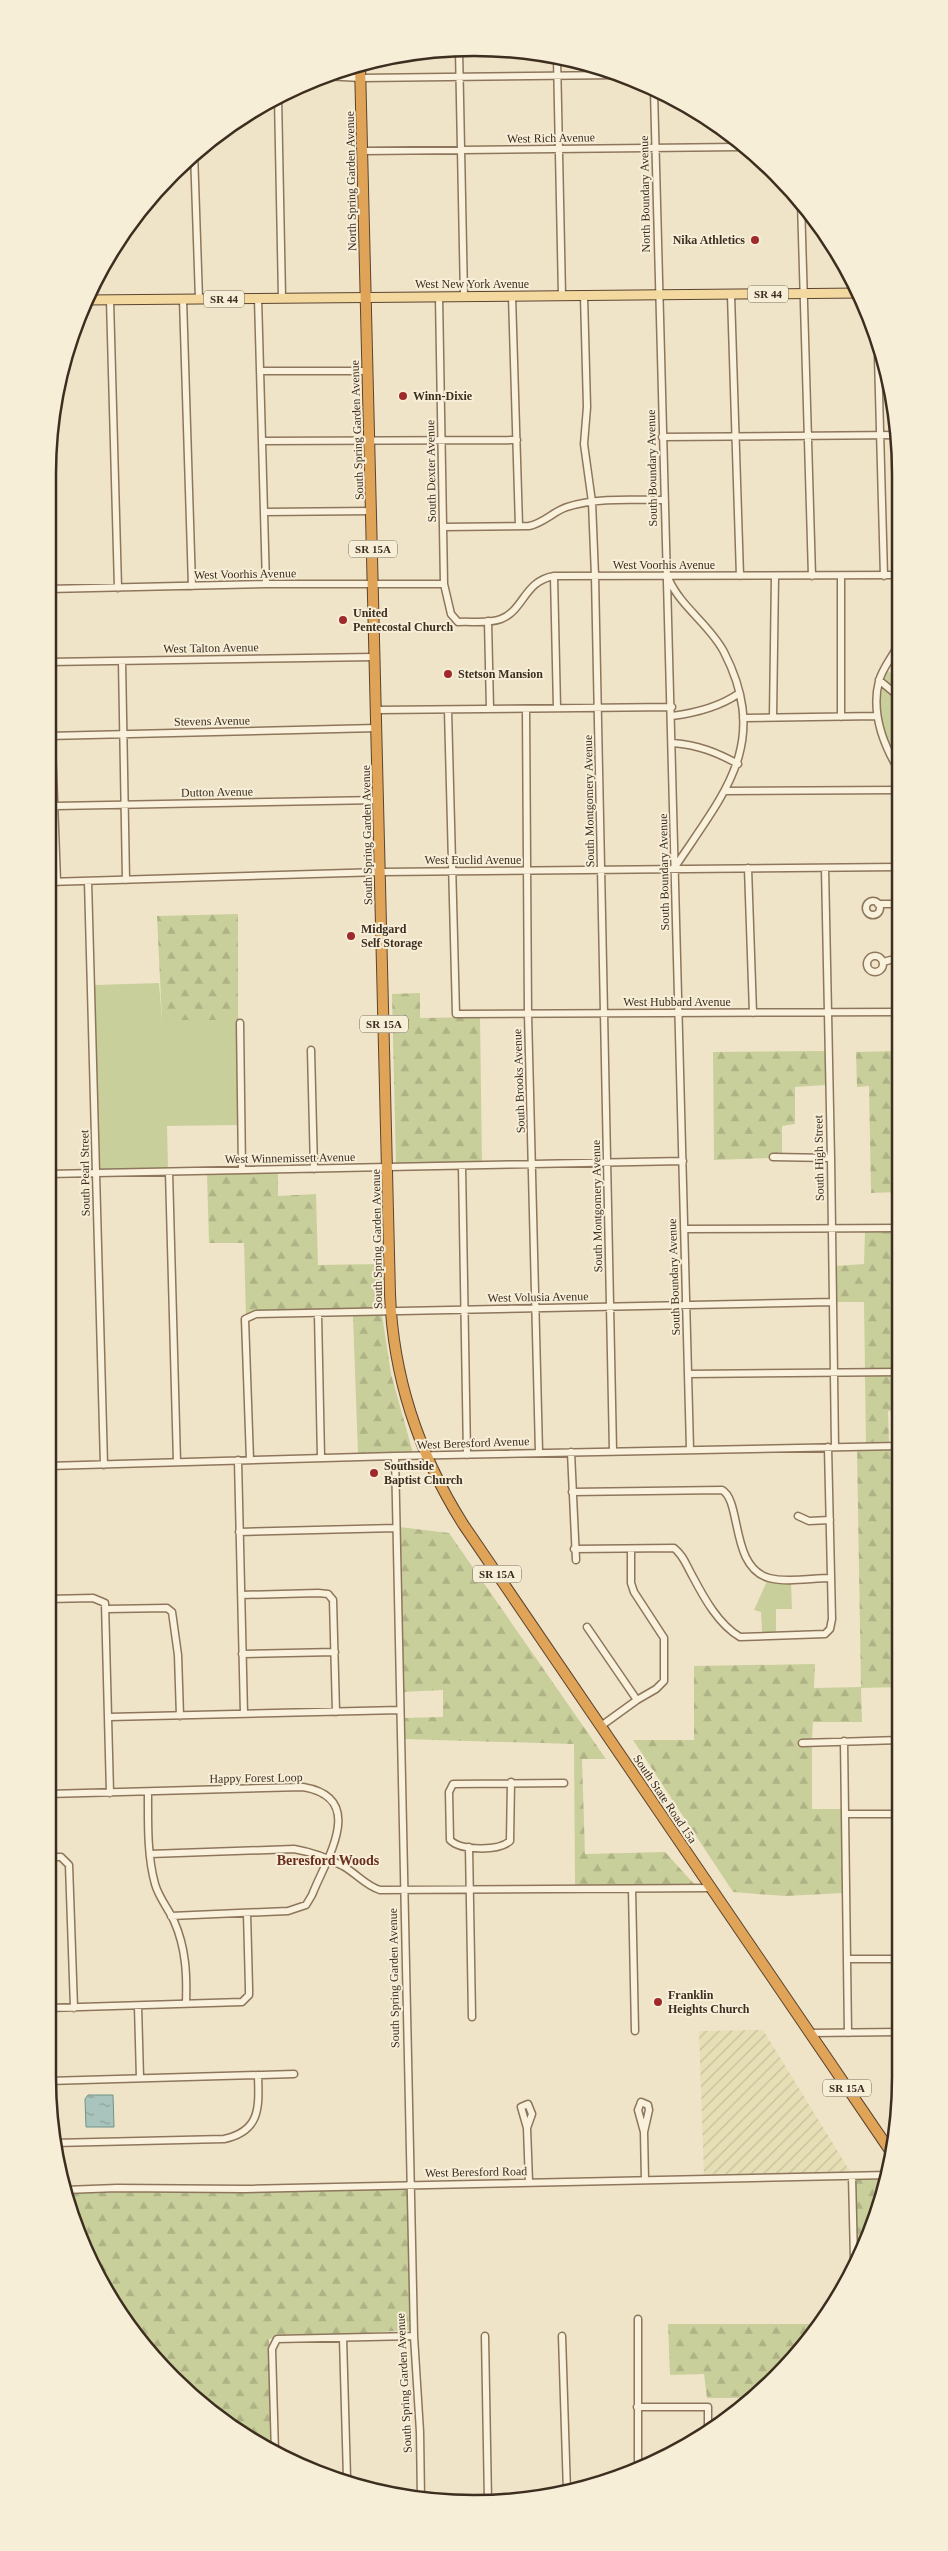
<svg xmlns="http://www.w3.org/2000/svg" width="948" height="2551" font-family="Georgia,serif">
	<defs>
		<pattern id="farmland-furrows" width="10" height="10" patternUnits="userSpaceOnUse" patternTransform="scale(1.25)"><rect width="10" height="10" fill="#e6deb5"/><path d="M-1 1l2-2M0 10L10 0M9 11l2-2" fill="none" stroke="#c6bf9b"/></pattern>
		<pattern id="forest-firs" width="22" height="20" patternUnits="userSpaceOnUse" patternTransform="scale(1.25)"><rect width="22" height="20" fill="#c9cf9b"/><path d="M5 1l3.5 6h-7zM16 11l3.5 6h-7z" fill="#aeb285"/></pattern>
		<pattern id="water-ripples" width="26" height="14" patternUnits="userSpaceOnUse" patternTransform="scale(1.25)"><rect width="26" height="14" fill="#a9c4bc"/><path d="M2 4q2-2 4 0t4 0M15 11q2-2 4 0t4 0" fill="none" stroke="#8ba098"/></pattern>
	</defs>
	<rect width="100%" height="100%" fill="#f0e4c8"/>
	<path fill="url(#farmland-furrows)" d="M763,2030L851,2173L704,2176L699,2031Z"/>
	<path fill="#c9cf9b" d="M887,670L897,678V758C876,746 878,689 887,670Z
		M159,983L162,1020H238L239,1125L167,1126L168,1169L99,1170L94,985Z
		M767,1581L791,1582L792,1609H776V1632H762L761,1612L754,1610Z"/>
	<path fill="url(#forest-firs)" d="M238,914V1020H162L157,916Z
		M420,993V1018L480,1017L482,1163L396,1164L392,994Z
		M825,1051L826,1085L795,1087V1124L782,1126V1154H771V1158L714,1160L713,1052Z
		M898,1051L899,1192L871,1193L869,1086L857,1087L856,1052Z
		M278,1172V1196L316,1194L318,1265L380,1264L382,1309L246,1316L244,1243H209L207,1174Z
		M865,1231H899V1370L865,1371L864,1302H835V1266L864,1264Z
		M382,1315L391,1374L413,1453L358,1454L353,1316Z
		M899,1375V1410L888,1411L889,1443L866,1444L865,1376Z
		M857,1449H899L900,1687L861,1688L862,1722H813L812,1739L799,1740L800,1746L812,1744V1809H843L844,1893L785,1896L733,1892L633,1740H694V1666L815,1664L814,1688L861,1687Z
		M399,1527L449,1533L606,1759H582L585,1854L665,1852L695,1885L575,1887L574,1744L403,1739V1718L443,1717V1690L402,1692Z
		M854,2178H887L886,2187L856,2254Z
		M409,2187L411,2330L331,2335H276L274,2338L269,2339L272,2451L215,2416L154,2358L80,2240L66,2193Z
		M668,2324H821L776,2378L752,2398H707L704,2374L670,2375Z"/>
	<path fill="url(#water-ripples)" stroke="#6f938a" d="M88,2095H113L114,2127H86L85,2099Z"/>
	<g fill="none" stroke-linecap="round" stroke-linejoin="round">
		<g stroke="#8d765c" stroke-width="9">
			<path id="minor" d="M459,50L464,297
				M557,58L562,296
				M325,76L361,78L616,75
				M654,91L690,1449
				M278,97L282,298
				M363,151L739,147
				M194,152L199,299
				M801,202L812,576
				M731,295L740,576
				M512,296L519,526
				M584,296L587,407L584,444L592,502L595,576L613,1451
				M439,297L444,584L451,614L458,622C471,621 488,624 501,619C524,610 524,581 554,576L897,575
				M258,298L266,584
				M183,299L192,586
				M110,300L118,588
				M878,357L884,576
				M260,371H368
				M662,437L897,435
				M262,441L517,440
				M264,512L372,511
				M443,527L529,526C544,523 554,511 567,507C597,497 634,500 665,500
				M554,576L557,708
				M841,576V717
				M669,580C682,608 710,625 724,652C771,744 724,793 675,867
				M48,589L266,584H444
				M488,621L490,709
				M48,637L57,882
				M897,647C892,657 882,669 879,681C871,712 882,742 898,769
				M122,661L126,880
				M48,662L375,657
				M879,680L897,695
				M526,709L528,1014L539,1452
				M377,710L672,707
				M448,710L456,1014L898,1012
				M672,716C695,713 719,707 738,694
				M773,717L775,576
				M743,718L877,716
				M48,736L377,728
				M673,743C698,745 716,752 738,764
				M725,791L898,790
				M55,806L379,800
				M748,868L753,1013
				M825,868L831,1158L835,1447
				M88,881L104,1465
				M48,882L381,872L898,867
				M866 908a7 7 0 1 1 14 0a7 7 0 1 1-14 0Z
				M878,904H898
				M867 964a8 8 0 1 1 16 0a8 8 0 1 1-16 0Z
				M883,962L898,958
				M240,1023L242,1170
				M311,1050L314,1169
				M773,1157L831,1158
				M462,1166L467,1455
				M169,1172L177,1462
				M48,1174L683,1161
				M684,1229L899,1228
				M318,1314L321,1458
				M688,1374L899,1372
				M571,1452L576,1560
				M395,1456L414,2336L420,2432L421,2500
				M238,1460L244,1714
				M250,1460L245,1319L256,1314L832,1302
				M48,1466L395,1456L899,1446
				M572,1492L722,1490C742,1501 730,1567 769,1578C787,1583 812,1578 831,1578
				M798,1516L809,1521L830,1520
				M239,1532L396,1528
				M574,1549L674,1548C684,1556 686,1565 693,1577C704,1598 719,1625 740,1637L825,1634L830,1629L832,1619L828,1447
				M241,1595L318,1593L328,1594L333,1600L336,1712
				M48,1599L93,1598L105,1603L110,1793
				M107,1609L167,1608L172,1612L178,1655L180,1716
				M587,1627L637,1700
				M242,1654L335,1652
				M109,1717L400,1710
				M601,1726L637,1700L656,1689L664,1681V1638L634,1592L631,1583V1549
				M844,1741L848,2033
				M802,1743L900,1740
				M511,1782L510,1841C499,1851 461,1851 450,1840L449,1792L453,1784L564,1783
				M148,1792C148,1822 147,1855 155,1884C159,1898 168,1908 174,1921C186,1948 187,1975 186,2003
				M48,1794L303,1787C368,1798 326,1859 312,1895L306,1905L288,1911L171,1916
				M846,1814H900
				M469,1847L472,2017
				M150,1854L294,1849C311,1852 328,1858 343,1866C357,1874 366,1886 380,1890L711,1888
				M48,1857H61L69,1865L74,2008
				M632,1889L635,2031
				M847,1959H900
				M138,2006L140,2078
				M48,2008L242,2002L249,1995V1988L247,1913
				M810,2033L900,2032
				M48,2081L294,2074
				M527,2128L532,2114L528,2104L521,2107L527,2128L529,2182
				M644,2132L649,2110L648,2105L641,2102L638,2110L644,2132L645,2180
				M54,2143L224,2139C261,2131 259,2107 258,2075
				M852,2176L854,2259
				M65,2190L117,2188L245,2189L888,2175
				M638,2319V2465
				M485,2336L488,2502
				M562,2336L567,2492
				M343,2338L347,2478
				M637,2407H708V2433
				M275,2453L272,2349L277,2339L414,2336"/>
		</g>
		<g stroke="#5b4430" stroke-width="11">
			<path id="major" d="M86,300L859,293"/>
		</g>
		<g stroke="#5b4430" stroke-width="12">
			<path id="highway" d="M360,65L390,1294C393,1377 419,1454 463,1524L891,2152"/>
		</g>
		<use href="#minor" stroke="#faf1dc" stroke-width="6"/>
		<use href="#major" stroke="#f3d9a0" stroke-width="9"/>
		<use href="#highway" stroke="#e0a458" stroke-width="10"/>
	</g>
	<g fill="#9e2a2b" stroke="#f7eed8" stroke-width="2">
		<circle cx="755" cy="240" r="5"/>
		<circle cx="403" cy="396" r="5"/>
		<circle cx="343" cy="620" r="5"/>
		<circle cx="448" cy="674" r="5"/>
		<circle cx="351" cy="936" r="5"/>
		<circle cx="374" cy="1473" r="5"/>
		<circle cx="658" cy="2002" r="5"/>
	</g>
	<g text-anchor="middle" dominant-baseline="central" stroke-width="4" stroke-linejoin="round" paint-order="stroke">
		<g fill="#f7eed8" stroke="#756857" stroke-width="1">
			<rect x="748" y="285.5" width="40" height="17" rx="4"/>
			<rect x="204" y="290.5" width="40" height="17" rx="4"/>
			<rect x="349" y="540.5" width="48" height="17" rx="4"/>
			<rect x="360" y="1015.5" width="48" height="17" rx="4"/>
			<rect x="473" y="1565.5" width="48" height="17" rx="4"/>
			<rect x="823" y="2079.5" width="48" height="17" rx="4"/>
		</g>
		<g font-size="11" font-weight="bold" fill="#3d2e20">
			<text x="768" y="294">SR 44</text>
			<text x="224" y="299">SR 44</text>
			<text x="373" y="549">SR 15A</text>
			<text x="384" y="1024">SR 15A</text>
			<text x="497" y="1574">SR 15A</text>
			<text x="847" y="2088">SR 15A</text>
		</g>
		<g font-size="12" fill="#3d2e20" stroke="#f7eed8">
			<text transform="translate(551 138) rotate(-1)">West Rich Avenue</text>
			<text transform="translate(351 181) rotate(-91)">North Spring Garden Avenue</text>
			<text transform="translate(645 194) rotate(-91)">North Boundary Avenue</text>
			<text x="472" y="284">West New York Avenue</text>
			<text transform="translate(357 430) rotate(-92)">South Spring Garden Avenue</text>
			<text transform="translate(652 468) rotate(-91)">South Boundary Avenue</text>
			<text transform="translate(431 471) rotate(-91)">South Dexter Avenue</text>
			<text x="664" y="565">West Voorhis Avenue</text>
			<text transform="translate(245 574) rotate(-1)">West Voorhis Avenue</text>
			<text transform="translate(211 648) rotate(-1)">West Talton Avenue</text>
			<text transform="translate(212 721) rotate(-1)">Stevens Avenue</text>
			<text transform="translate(217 792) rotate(-1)">Dutton Avenue</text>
			<text transform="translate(589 801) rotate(-91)">South Montgomery Avenue</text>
			<text transform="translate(367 835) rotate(-91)">South Spring Garden Avenue</text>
			<text x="473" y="860">West Euclid Avenue</text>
			<text transform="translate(664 872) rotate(-91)">South Boundary Avenue</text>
			<text x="677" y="1002">West Hubbard Avenue</text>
			<text transform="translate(519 1081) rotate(-92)">South Brooks Avenue</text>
			<text transform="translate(290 1158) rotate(-1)">West Winnemissett Avenue</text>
			<text transform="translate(819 1158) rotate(-91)">South High Street</text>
			<text transform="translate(85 1173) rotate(-91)">South Pearl Street</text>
			<text transform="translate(597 1206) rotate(-91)">South Montgomery Avenue</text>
			<text transform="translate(377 1239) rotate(-91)">South Spring Garden Avenue</text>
			<text transform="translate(674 1277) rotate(-92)">South Boundary Avenue</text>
			<text transform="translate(538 1297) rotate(-1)">West Volusia Avenue</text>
			<text transform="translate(473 1443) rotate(-2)">West Beresford Avenue</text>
			<text transform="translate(256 1778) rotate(-1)">Happy Forest Loop</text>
			<text transform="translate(665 1799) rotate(56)">South State Road 15a</text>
			<text transform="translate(394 1978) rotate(-91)">South Spring Garden Avenue</text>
			<text transform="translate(476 2172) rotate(-1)">West Beresford Road</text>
			<text transform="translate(404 2383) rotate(-93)">South Spring Garden Avenue</text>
		</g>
		<g font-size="12" font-weight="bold" fill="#3d2e20" stroke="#f7eed8" text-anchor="start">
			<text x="745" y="240" text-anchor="end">Nika Athletics</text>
			<text x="413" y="396">Winn-Dixie</text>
			<text x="353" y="613">United<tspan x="353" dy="14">Pentecostal Church</tspan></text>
			<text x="458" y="674">Stetson Mansion</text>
			<text x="361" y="929">Midgard<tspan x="361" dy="14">Self Storage</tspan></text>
			<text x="384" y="1466">Southside<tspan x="384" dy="14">Baptist Church</tspan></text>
			<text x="668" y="1995">Franklin<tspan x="668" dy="14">Heights Church</tspan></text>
		</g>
		<g font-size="14" font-weight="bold" fill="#6b2e1e" stroke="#f7eed8">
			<text x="328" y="1860">Beresford Woods</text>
		</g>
	</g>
	<path d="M0 0H948V2551H0ZM474 56H474A418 418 0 0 1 892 474V2077A418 418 0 0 1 474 2495H474A418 418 0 0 1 56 2077V474A418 418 0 0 1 474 56Z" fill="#f7eed8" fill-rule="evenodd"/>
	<path fill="none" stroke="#3d2e20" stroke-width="2.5" d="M474 56H474A418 418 0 0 1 892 474V2077A418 418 0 0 1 474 2495H474A418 418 0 0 1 56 2077V474A418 418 0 0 1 474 56Z"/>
</svg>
